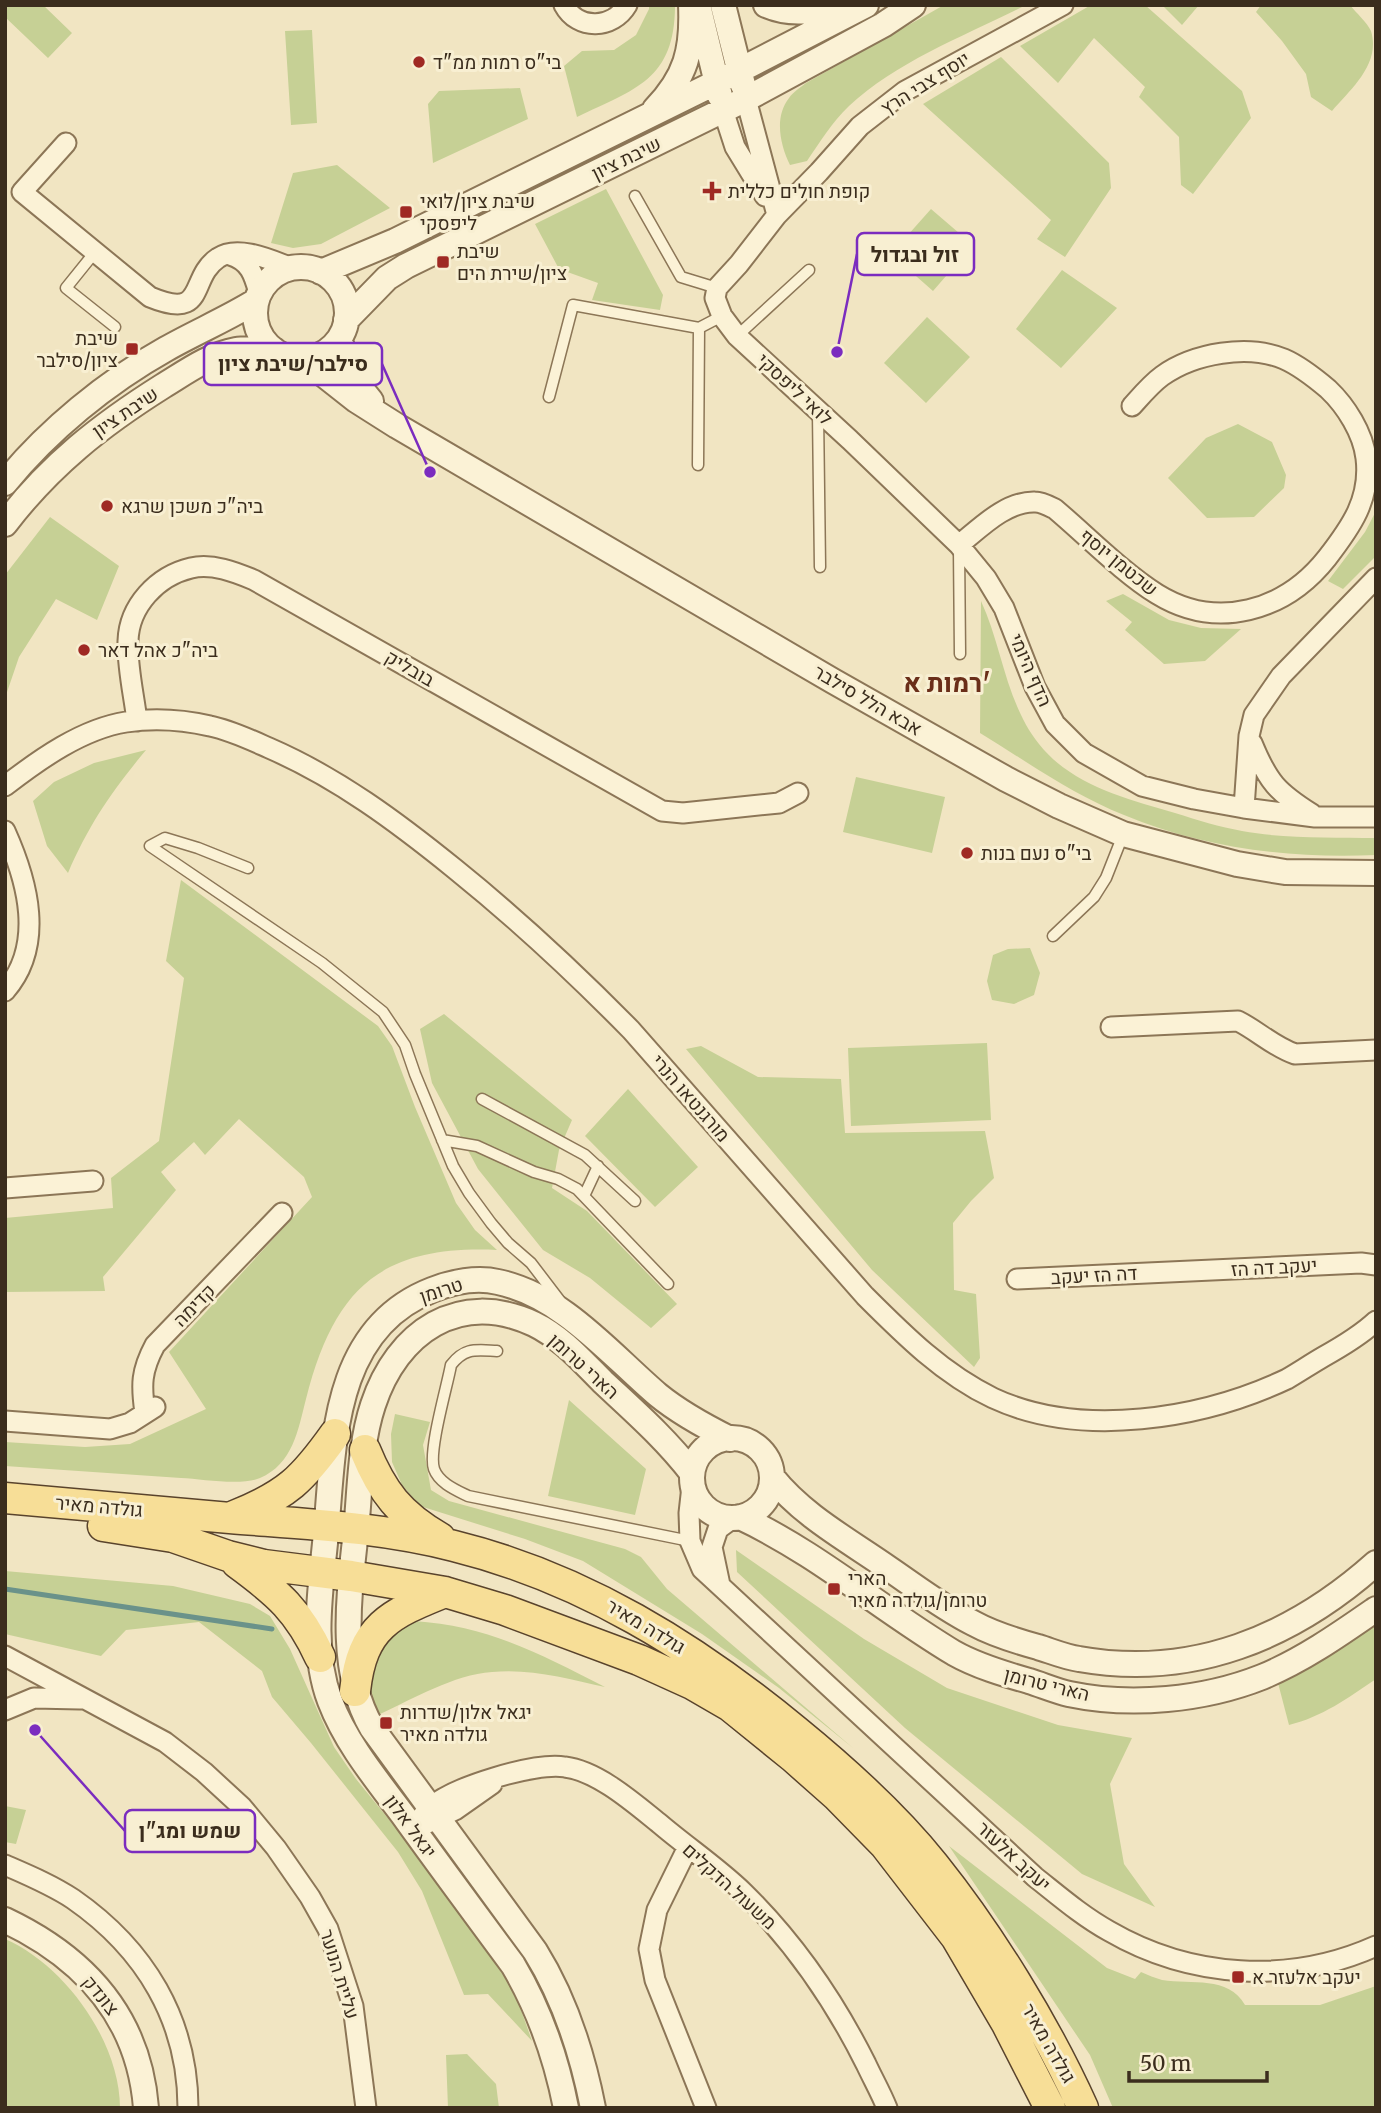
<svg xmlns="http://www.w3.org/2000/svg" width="1381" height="2113" font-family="Merriweather,Heebo,serif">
	<rect width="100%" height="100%" fill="#f1e5c2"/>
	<path fill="#c6d095" d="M5,5H43L72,33L48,58L5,17Z
		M649,5H675C675,80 635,89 577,117L564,66L582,51L614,50L636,35L649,9Z
		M944,5H1026C967,35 897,61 849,106C832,122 820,142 807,161L790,165C780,145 774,117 789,98C793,92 801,87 806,83Z
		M1091,5H1145L1242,91L1251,118L1193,194L1181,185L1179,137L1139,97L1145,87L1094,38L1058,83L1020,46Z
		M1162,5H1199L1182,25Z
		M1261,5H1350C1356,13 1367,22 1371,31C1381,64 1351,89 1332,111L1311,97L1306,74L1282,41L1256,12Z
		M312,30L317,123L291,125L285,31Z
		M1001,57L1109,163L1111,188L1065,257L1037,239L1051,220L923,104Z
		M520,88L528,119L433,163L428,104L439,91Z
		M337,165L390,208L321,244L293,248L271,243L293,173Z
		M606,189L663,295L660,310L592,300L598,283L559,269L535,224Z
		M931,209L973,245L933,291L891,254Z
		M1062,270L1117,308L1061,368L1016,329Z
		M927,317L970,357L926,403L884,363Z
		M1238,424L1272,442L1286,475L1284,488L1254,517L1207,518L1168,478L1206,438Z
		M1376,511V556L1343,589L1328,581L1365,532Z
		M50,517L119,566L97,620L56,599L19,657L5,698V575Z
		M1123,594L1169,620L1201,628L1241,629L1205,661L1164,664L1125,630L1132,622L1106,601Z
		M981,601C1002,646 1006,703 1039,744C1071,785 1127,799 1175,813C1197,820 1220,827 1242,831C1285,839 1332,837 1376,838V855C1291,859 1203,848 1124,815C1073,795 1026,761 980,733Z
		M146,750C112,791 89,824 68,873L47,846L33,801L54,782L94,763Z
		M856,777L945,797L932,853L843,832Z
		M181,880L378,1026L392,1046L415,1107L456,1203L475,1230L497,1250C380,1245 334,1289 306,1399C298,1430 293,1464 260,1478C241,1486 202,1479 181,1478C122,1474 64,1470 5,1466V1442L85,1447L130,1444L206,1409L169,1352L312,1197L304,1177L239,1119L205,1155L194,1142L161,1172L176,1190L103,1277L105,1291L5,1292V1218L113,1208L111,1178L159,1141L184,978L166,961Z
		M1030,948L1040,973L1034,995L1014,1004L992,1000L987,981L993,955L1008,949Z
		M444,1014L572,1120L559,1150L552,1188L587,1211L677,1304L651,1328L590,1278L543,1250L478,1169L432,1083L420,1029Z
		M987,1043L991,1120L851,1126L848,1048Z
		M701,1046L758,1077L841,1079L845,1133L985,1131L994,1178L971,1201L953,1223L954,1290L976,1294L980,1358L974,1367L872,1270L686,1049Z
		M628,1089L698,1167L655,1207L585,1136Z
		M569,1400L646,1469L635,1515L548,1496Z
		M395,1414L430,1422L423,1445L431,1490L449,1501L625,1549L641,1557L667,1589L853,1748L779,1688L702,1634L583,1561L525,1539L420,1506L402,1485L392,1462L391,1434Z
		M736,1550L864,1639L947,1688L1058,1725L1132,1738L1110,1784L1124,1864L1155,1907L1082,1874L905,1728L737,1572Z
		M5,1571L173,1586L250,1604L270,1616L290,1649L334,1747L356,1779L430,1870L483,1944L515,1993L532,2041L488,1994L464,1995L422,1891L398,1852L311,1743L272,1697L262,1671L199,1622L126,1630L101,1656L5,1634Z
		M414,1621C489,1626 540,1654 605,1687C569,1679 530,1668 492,1672C453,1675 415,1698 380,1714C363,1688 372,1669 377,1641Z
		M1374,1626L1376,1679C1348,1698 1322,1717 1289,1725L1278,1683Z
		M5,1806L26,1810L16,1844L5,1842Z
		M949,1846L1107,1968L1135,1979L1141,1972C1148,1975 1155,1978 1162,1980C1192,1985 1228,1975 1245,2005H1320L1376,1986V2108H1113L1090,2055Z
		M5,1939C65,1965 120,2042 120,2108H5Z
		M467,2054L496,2084L499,2108H448L446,2055Z"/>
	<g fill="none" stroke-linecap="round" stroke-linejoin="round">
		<path stroke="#6a928a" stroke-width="5" d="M5,1589L272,1629"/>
		<g stroke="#8c7657" stroke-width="13">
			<path id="service" d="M635,196L681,277L717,288
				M95,252L66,288L115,327
				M737,336L809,270
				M549,397L573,305L699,328L722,316
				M818,413L820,567
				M698,465L699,328
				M959,549L960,654
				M248,868L198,848L165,838L150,846L322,963L383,1012L405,1045L415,1074L453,1166L469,1193L491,1223L508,1243L531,1263L560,1301
				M1053,936L1094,897L1106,878L1123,835
				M482,1099L585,1155L635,1201
				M442,1140L477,1146L534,1172L558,1179L577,1189L668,1284
				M584,1196L598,1166
				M497,1351C476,1350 465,1347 451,1365C447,1387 428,1451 434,1469C439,1483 456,1490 468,1496L690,1541"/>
		</g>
		<g stroke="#8c7657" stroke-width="23">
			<path id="minor" d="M564,5C578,31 613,29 627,5
				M1063,5L905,91L860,126L819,172L777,215L739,264L717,288L715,298L722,316L737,336L850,440L959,545L986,578L1004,608L1035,687L1055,724L1084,753L1142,786L1194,799L1244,808L1315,817H1376
				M746,99L777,215
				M723,110L735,147L765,196
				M66,143L22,192L150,297C208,321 188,278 218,258C238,244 273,261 292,268
				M230,255C250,261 254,275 259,293
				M959,545C980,528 1006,501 1035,502C1042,502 1049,506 1055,509C1087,536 1123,573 1157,594C1217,631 1285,611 1327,558C1351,527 1371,499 1366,458C1363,433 1346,406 1328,389C1315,378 1300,366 1284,359C1248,344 1194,353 1162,376C1151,384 1141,396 1132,406
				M137,721C134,695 127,667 128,641C129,606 157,576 191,568C212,563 235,572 254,580L662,811L683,813L779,803L798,793
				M1252,743C1268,782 1277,792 1312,814
				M5,786C40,759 82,729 126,722C153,718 184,720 210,726C230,730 251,740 269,748C338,778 397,822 455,869C517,919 575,973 631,1030L865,1296C904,1335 943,1374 993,1398C1081,1439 1202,1419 1287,1379C1299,1372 1311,1364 1323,1357C1341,1347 1361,1335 1376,1321
				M1244,808L1249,736L1254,715L1281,676L1376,578
				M5,831C28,882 45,945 5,991
				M1111,1027L1238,1021C1258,1031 1274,1047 1295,1054L1376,1050
				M5,1188L93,1181
				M1017,1279L1361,1263L1376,1265
				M145,1413C141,1385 141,1371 155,1345L282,1213
				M5,1421L110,1429L130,1423L155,1407
				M692,1486L689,1513L690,1541L702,1569L1035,1877C1059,1896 1082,1916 1109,1931C1190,1978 1289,1985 1376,1946
				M720,1585L712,1547L718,1529L733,1518
				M5,1656L165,1742L204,1772L242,1807L276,1848L310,1897L328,1929L353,2006L366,2108
				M5,1710L34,1698L80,1699
				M428,1823L455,1810L492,1784
				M413,1828C418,1822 423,1814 430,1808C452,1787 535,1762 565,1767C598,1771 635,1804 660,1824C687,1847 717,1867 743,1892C794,1942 834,2000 866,2064C873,2079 881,2093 887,2108
				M688,1847L657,1910L649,1949L655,1980L706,2108
				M5,1865C28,1875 52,1885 73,1899C145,1949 188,2020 188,2108"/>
		</g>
		<g stroke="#8c7657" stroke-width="28">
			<path id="tertiary" d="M723,5L743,85
				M766,5C793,17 817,10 845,5
				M699,9L720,96
				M655,109C686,77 693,50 691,5
				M255 313a46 46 0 1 1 92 0a46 46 0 1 1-92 0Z
				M321,272L395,241L717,82L866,5
				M346,320L387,278L406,266L746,99L883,25L913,5
				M339,339L355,381L371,401
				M304,359L356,400L397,426L833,681L1006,779L1059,806L1123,834L1237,864L1285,872L1376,873
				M5,483C48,430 107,382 166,349C196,332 227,319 256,301
				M5,524C50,465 101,425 163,386C186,372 209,355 236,350C248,348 261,350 274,350
				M692 1478a40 40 0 1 1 80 0a40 40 0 1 1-80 0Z
				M772,1477C803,1516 848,1540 888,1568C916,1587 943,1608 973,1623C993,1634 1016,1641 1038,1647C1051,1651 1065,1657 1079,1659C1192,1679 1292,1638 1376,1563
				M740,1517C817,1553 882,1610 954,1653C977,1666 1004,1674 1029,1681C1042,1685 1056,1691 1069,1694C1131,1707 1204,1700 1262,1677C1303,1660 1340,1634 1376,1609
				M5,1920C85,1958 139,2017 146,2108
				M566,2108C556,2057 539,2009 513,1965C476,1915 439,1865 403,1815C376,1779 346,1743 330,1701C310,1648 321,1588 326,1533C334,1443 332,1329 432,1290C452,1282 477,1277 498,1282C563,1296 610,1354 658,1395C680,1413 704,1426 730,1439
				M593,2108C582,2052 565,1999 535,1951L372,1728C338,1670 349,1595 356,1531C360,1490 360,1444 373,1405C397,1332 459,1289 534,1324C561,1337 582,1361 603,1382C634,1411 666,1439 692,1473"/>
		</g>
		<g stroke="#59432c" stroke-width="33">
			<path id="primary" d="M365,1450C382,1492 400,1515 440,1538
				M5,1498C80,1504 155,1511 230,1518C305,1524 381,1527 454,1546C583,1578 694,1647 796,1731C845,1771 894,1815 934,1865C990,1935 1046,2026 1083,2108
				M234,1516C287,1495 303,1479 335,1434
				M103,1526L173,1537L228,1556L264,1565L351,1576L445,1592L505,1610L639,1660L692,1684L730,1706L793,1757L837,1796L885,1845L956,1937L1007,2024L1050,2108
				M237,1563C278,1593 299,1611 320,1657
				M355,1691C362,1626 390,1614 445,1592"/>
		</g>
		<use href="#service" stroke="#fbf2d6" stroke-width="10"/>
		<use href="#minor" stroke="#fbf2d6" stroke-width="19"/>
		<use href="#tertiary" stroke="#fbf2d6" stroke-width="24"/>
		<use href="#primary" stroke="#f7de97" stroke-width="30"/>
	</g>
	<g fill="#9f2923" stroke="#f8efd2" stroke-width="2.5">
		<circle cx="419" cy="62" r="7"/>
		<path d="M708.5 180.5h7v7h7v7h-7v7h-7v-7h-7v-7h7z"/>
		<rect x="399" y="205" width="14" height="14" rx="3.5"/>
		<rect x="436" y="255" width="14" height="14" rx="3.5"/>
		<rect x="125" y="342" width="14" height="14" rx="3.5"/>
		<circle cx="107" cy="506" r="7"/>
		<circle cx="84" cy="650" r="7"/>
		<circle cx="967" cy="853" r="7"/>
		<rect x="827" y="1582" width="14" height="14" rx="3.5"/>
		<rect x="379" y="1716" width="14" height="14" rx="3.5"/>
		<rect x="1231" y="1970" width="14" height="14" rx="3.5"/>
	</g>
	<g text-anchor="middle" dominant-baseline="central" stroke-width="6" stroke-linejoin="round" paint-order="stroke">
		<g font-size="19" fill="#3b2d1d" stroke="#f8efd2" text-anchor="start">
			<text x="433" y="62">בי"ס רמות ממ"ד</text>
			<text x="728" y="191">קופת חולים כללית</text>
			<text x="420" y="201">שיבת ציון/לואי<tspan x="420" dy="22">ליפסקי</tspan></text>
			<text x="457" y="251">שיבת<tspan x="457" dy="22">ציון/שירת הים</tspan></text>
			<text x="118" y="338" text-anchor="end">שיבת<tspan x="118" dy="22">ציון/סילבר</tspan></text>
			<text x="121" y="506">ביה"כ משכן שרגא</text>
			<text x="98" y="650">ביה"כ אהל דאר</text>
			<text x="981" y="853">בי"ס נעם בנות</text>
			<text x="848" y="1578">הארי<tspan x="848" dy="22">טרומן/גולדה מאיר</tspan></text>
			<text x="400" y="1712">יגאל אלון/שדרות<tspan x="400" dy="22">גולדה מאיר</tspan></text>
			<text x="1252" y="1977">יעקב אלעזר א</text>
		</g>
		<g font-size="19" fill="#3b2d1d" stroke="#f8efd2">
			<text transform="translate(925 83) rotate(-32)">יוסף צבי הרץ</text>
			<text transform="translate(626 158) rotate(-26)">שיבת ציון</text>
			<text transform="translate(795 389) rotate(43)">לואי ליפסקי</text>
			<text transform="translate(125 412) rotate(-34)">שיבת ציון</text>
			<text transform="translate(1119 562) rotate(39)">שכטמן יוסף</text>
			<text transform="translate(410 668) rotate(30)">בובליק</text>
			<text transform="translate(1031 670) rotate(66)">הדף היומי</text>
			<text transform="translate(868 700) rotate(30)">אבא הלל סילבר</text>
			<text transform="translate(691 1098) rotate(49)">מורגנטאו הנרי</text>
			<text transform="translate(1274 1267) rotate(-3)">יעקב דה הז</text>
			<text transform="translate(1094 1275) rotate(-3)">דה הז יעקב</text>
			<text transform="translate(441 1290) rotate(-18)">טרומן</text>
			<text transform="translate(194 1305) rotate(-46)">קדימה</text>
			<text transform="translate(584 1366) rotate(42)">הארי טרומן</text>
			<text transform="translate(99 1506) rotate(5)">גולדה מאיר</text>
			<text transform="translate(646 1626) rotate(31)">גולדה מאיר</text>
			<text transform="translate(1047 1684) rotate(14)">הארי טרומן</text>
			<text transform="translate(411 1826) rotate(54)">יגאל אלון</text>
			<text transform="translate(1014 1856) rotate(43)">יעקב אלעזר</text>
			<text transform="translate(730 1886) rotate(42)">משעול הדקלים</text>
			<text transform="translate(340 1974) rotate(73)">עליית הנוער</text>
			<text transform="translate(101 1995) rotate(51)">צונדק</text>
			<text transform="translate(1049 2043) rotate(60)">גולדה מאיר</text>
		</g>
		<g font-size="26" font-weight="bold" fill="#6a2e19" stroke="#f8efd2">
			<text x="947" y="682">רמות א'</text>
		</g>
	</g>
	<path fill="none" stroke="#7b2cbf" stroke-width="2.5" d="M837 352L857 254M430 472L382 364M35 1730L125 1831"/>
	<g fill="#7b2cbf" stroke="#f8efd2" stroke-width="2.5">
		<circle cx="837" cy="352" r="7"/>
		<circle cx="430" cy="472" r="7"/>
		<circle cx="35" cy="1730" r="7"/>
	</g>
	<g fill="#f8efd2" stroke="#7b2cbf" stroke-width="2.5">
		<rect x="857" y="233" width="117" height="42" rx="7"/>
		<rect x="204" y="343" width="178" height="42" rx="7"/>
		<rect x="125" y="1810" width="130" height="42" rx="7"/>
	</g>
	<g font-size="21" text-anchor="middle" font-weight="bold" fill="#3b2d1d">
		<text x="915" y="262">זול ובגדול</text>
		<text x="293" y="371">סילבר/שיבת ציון</text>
		<text x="190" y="1838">שמש ומג"ן</text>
	</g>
	<rect width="1381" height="2113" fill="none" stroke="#3b2d1d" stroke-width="14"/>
	<path d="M1129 2071v10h138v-10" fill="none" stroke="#3b2d1d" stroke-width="3.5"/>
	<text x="1140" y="2071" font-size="21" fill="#3b2d1d" stroke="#f8efd2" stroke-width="5" paint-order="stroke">50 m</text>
</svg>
